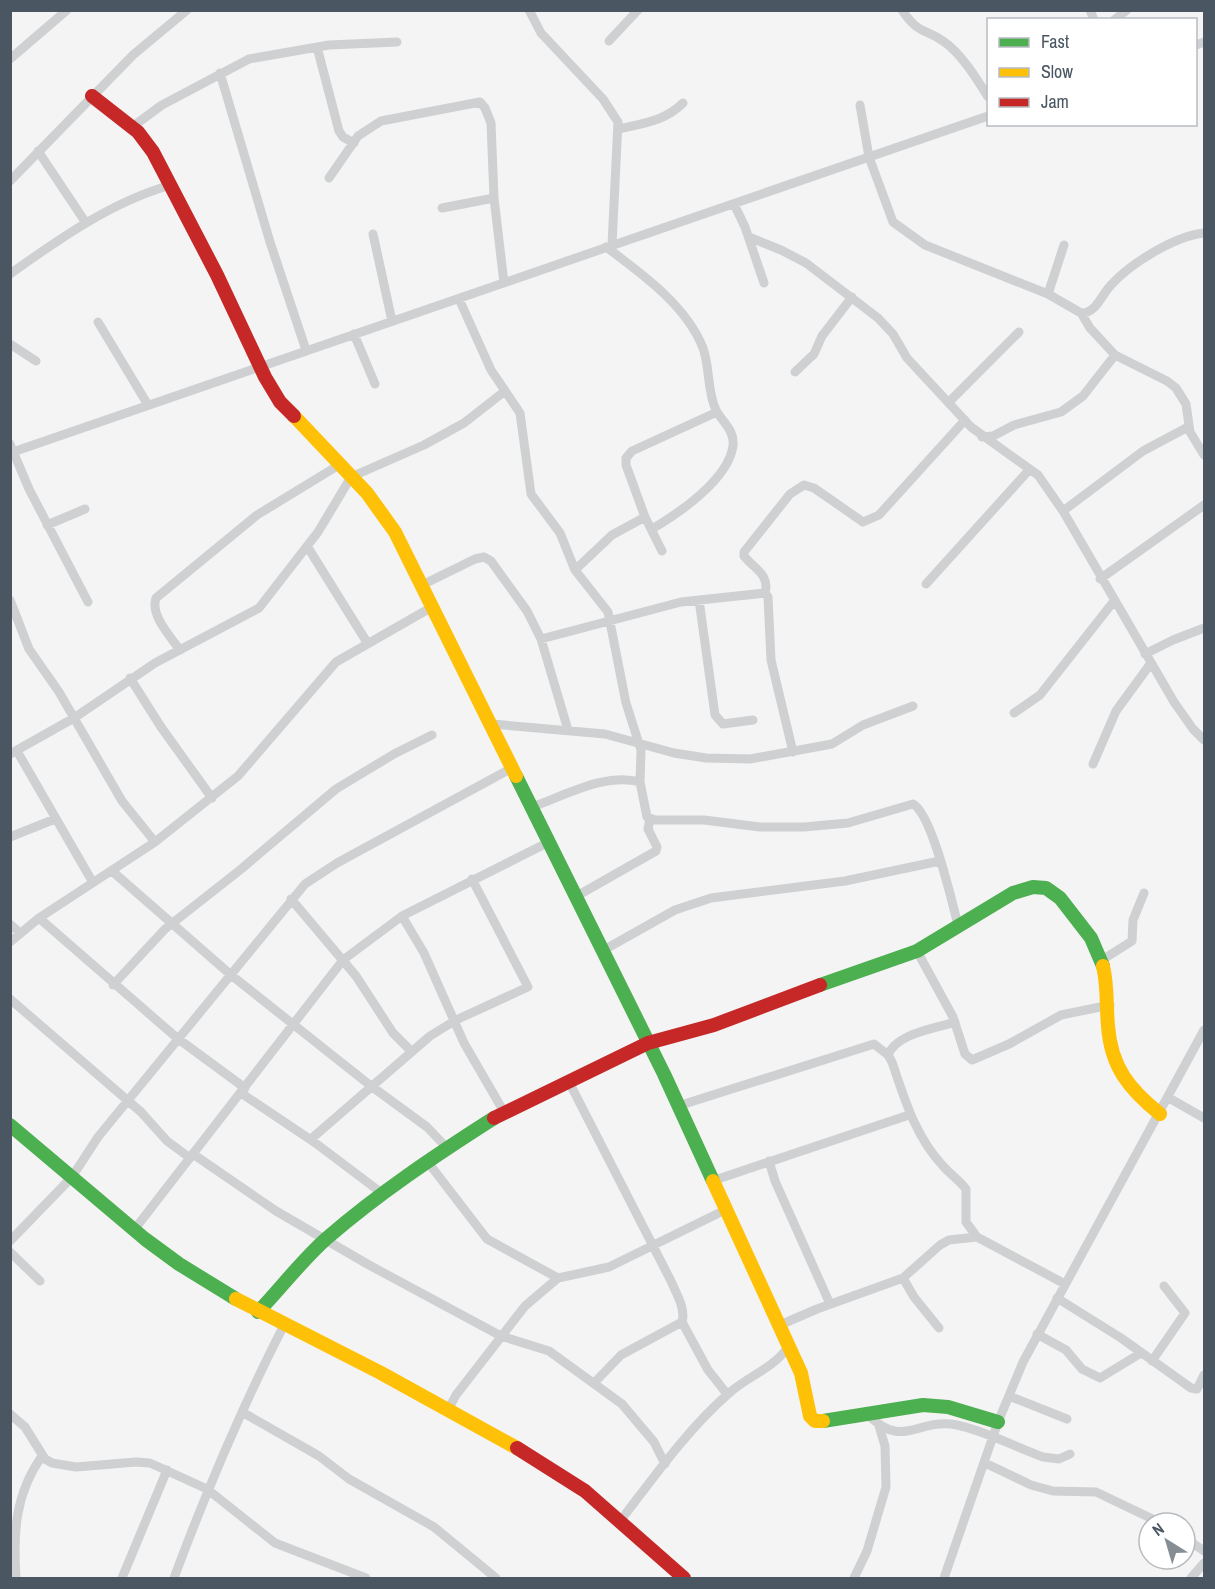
<svg xmlns="http://www.w3.org/2000/svg" width="1215" height="1589" font-family="'Archivo Narrow',sans-serif">
	<rect width="100%" height="100%" fill="#f4f4f4"/>
	<g fill="none" stroke-linecap="round" stroke-linejoin="round">
		<path stroke="#ced0d2" stroke-width="9" d="M529,10L541,33L603,99L618,122L612,245
			M902,10C918,34 924,28 943,41C961,53 977,79 988,97
			M1090,10L1094,20
			M1114,20L1127,10
			M609,41L638,10
			M1196,45L1204,42
			M317,47L339,131L343,137L354,143
			M10,59L67,10
			M220,73L270,242L306,350
			M860,105L869,157L893,222L925,245L1048,294L1081,313C1096,314 1102,294 1111,285C1131,263 1175,236 1204,233
			M132,127L162,105L249,59L329,45L397,42
			M619,129C644,123 665,121 683,103
			M38,151L86,223
			M329,178L358,136L381,121L480,102L485,108L491,123L494,198L504,283
			M10,181L133,55L187,10
			M734,204L745,227L764,283
			M442,208L494,198
			M373,234L392,321
			M749,237L781,250L806,263L878,318L893,334L907,358L971,427L1038,475L1063,511L1174,702L1193,729L1204,740
			M606,247C642,274 686,305 703,348C710,367 707,392 716,410C722,422 735,430 733,446C728,480 679,513 652,529
			M10,274C59,239 113,201 171,185
			M1048,294L1064,245
			M459,299L491,370L520,413L531,494L560,533L575,570L608,612L626,703L641,750L640,782L647,817L655,820H704L760,827H804L848,823L913,804C932,814 952,902 958,925
			M1081,313L1090,328L1115,355L1167,381L1176,388L1186,404L1190,432L1204,455
			M98,322L148,405
			M354,334L375,384
			M10,344L36,361
			M795,372L814,354L822,336L852,297
			M949,402L1019,332
			M982,437L993,436L1014,425L1061,412L1083,396L1115,355
			M10,444L29,489L88,602
			M10,453L988,116
			M1063,511L1143,451L1188,427
			M47,525L85,509
			M307,546L368,644
			M662,551L645,517L626,465V458L632,451L717,412
			M575,570L612,535L645,517
			M1100,579L1204,505
			M424,584L475,559L484,557L491,561L527,611L541,639L568,730
			M926,584L1029,470
			M10,600L29,649L59,692L122,801L155,842
			M699,600L715,715L723,724L753,720
			M541,639L681,602L765,593
			M180,650C170,636 150,615 156,598L257,515L339,465
			M1145,654L1173,640L1204,628
			M130,678L161,727L212,798
			M1014,713L1040,695L1114,601
			M492,724L605,734L674,753L706,758L750,759L832,744L863,725L913,706
			M17,751L92,881
			M793,752L771,660L768,597L765,593C770,574 754,569 744,556V552L790,494L804,485L814,488L863,522L879,515L965,420
			M10,754L74,718L155,663L259,608L318,532L351,477L424,445L464,423L505,391
			M1093,764L1116,711L1151,663
			M532,807C564,796 606,772 640,782
			M10,837L55,819
			M112,871L231,975L371,1086L427,1127L447,1148
			M575,897L656,851L657,847L648,829L650,819
			M291,899L356,976L393,1033L410,1050
			M402,916L424,953L464,1043L504,1112
			M39,918L177,1038L245,1088
			M10,924L20,933
			M10,942L39,918L155,842L238,776L336,662L432,607
			M602,951L675,910L711,898L845,881L935,862L940,863
			M917,951L953,1017L965,1054L972,1060L1009,1044L1061,1015L1110,1005
			M1102,960L1132,941L1133,920L1144,893
			M113,985L165,929L240,870L336,789L394,754L432,735
			M10,999L141,1112L167,1141L190,1158
			M888,1055C897,1033 934,1029 955,1022
			M569,1082L671,1281C676,1293 686,1309 682,1322L708,1370L727,1394
			M241,1093L314,1142L383,1194
			M1169,1098L1204,1118
			M678,1106L874,1044L888,1055L892,1062C905,1100 915,1136 943,1166C950,1174 959,1180 966,1189V1222L977,1237L1065,1284
			M311,1139L430,1036L456,1020L528,987L472,879
			M193,1154L276,1211L369,1265L501,1336L549,1351L622,1404L654,1442L665,1464
			M427,1161L487,1239L558,1278
			M769,1161L775,1181L830,1304
			M712,1181L909,1115
			M134,1230L343,960L402,916L549,842
			M10,1241L72,1177L98,1137L305,884L337,863L512,768
			M10,1252L40,1281
			M903,1278L914,1297L939,1328
			M1057,1298L1121,1338L1191,1388L1197,1389L1204,1375
			M780,1325L817,1309L903,1278L940,1245L949,1240L977,1237
			M1037,1334L1066,1350L1082,1369L1100,1378L1141,1353
			M1152,1361L1185,1313L1164,1286
			M595,1382L621,1355L682,1322
			M1009,1396L1067,1419
			M448,1410L456,1395L525,1306L558,1278L609,1267L725,1210
			M242,1412L319,1456L349,1479L434,1527L496,1578
			M10,1414L25,1427L45,1459L52,1463L76,1467L136,1462L150,1463L207,1489L275,1543L366,1578
			M867,1414C904,1451 917,1417 957,1425C986,1431 1015,1447 1043,1457L1059,1459L1070,1454
			M985,1463L1031,1485L1053,1491L1096,1492L1161,1523
			M621,1520C654,1477 687,1430 728,1394C749,1375 772,1370 789,1346
			M1185,1538L1204,1551
			M16,1578C13,1533 15,1494 42,1456
			M122,1578L167,1470
			M174,1578C206,1492 242,1407 284,1325
			M854,1578L867,1551L886,1487L885,1446L879,1426
			M944,1578L998,1422L1023,1362L1204,1030
			M1191,1578L1204,1563"/>
		<path stroke="#4caf50" stroke-width="14" d="M516,776L664,1074L713,1181
			M820,985L917,951L1013,893L1033,887L1046,888L1060,898L1091,938L1103,966
			M10,1125L145,1239L179,1264L236,1299
			M258,1312C281,1288 302,1260 327,1238C379,1193 436,1155 494,1118
			M823,1421L923,1405L948,1407L998,1422"/>
		<path stroke="#ffc107" stroke-width="14" d="M294,416L367,493L395,532L516,776
			M1103,966C1108,987 1106,1005 1108,1026C1111,1067 1129,1089 1160,1114
			M713,1181L801,1373L810,1416L815,1421H823
			M236,1299L381,1373L517,1448"/>
		<path stroke="#c62828" stroke-width="14" d="M92,96L138,132L153,152L217,275L265,377L280,402L294,416
			M494,1118L648,1043L714,1025L820,985
			M517,1448L585,1491L684,1578"/>
	</g>
	<rect width="1215" height="1589" fill="none" stroke="#4a5661" stroke-width="24"/>
	<rect x="987" y="18" width="210" height="108" fill="#ffffff" stroke="#b7bbc0" stroke-width="1.5"/>
	<rect x="999" y="38" width="30" height="9" fill="#4caf50" stroke="#b7bbc0" stroke-width="1.5"/>
	<text x="1041" y="48" font-size="18" fill="#4a5661">Fast</text>
	<rect x="999" y="68" width="30" height="9" fill="#ffc107" stroke="#b7bbc0" stroke-width="1.5"/>
	<text x="1041" y="78" font-size="18" fill="#4a5661">Slow</text>
	<rect x="999" y="98" width="30" height="9" fill="#c62828" stroke="#b7bbc0" stroke-width="1.5"/>
	<text x="1041" y="108" font-size="18" fill="#4a5661">Jam</text>
	<g transform="translate(1167 1541) rotate(323)"><circle r="28" fill="#ffffff" stroke="#b7bbc0" stroke-width="1.5"/>
	<path d="M0-4.5L10 22L0 15L-10 22Z" fill="#868d94"/>
	<text y="-9" font-size="16" font-weight="bold" text-anchor="middle" fill="#4a5661">N</text>
	</g>
</svg>
